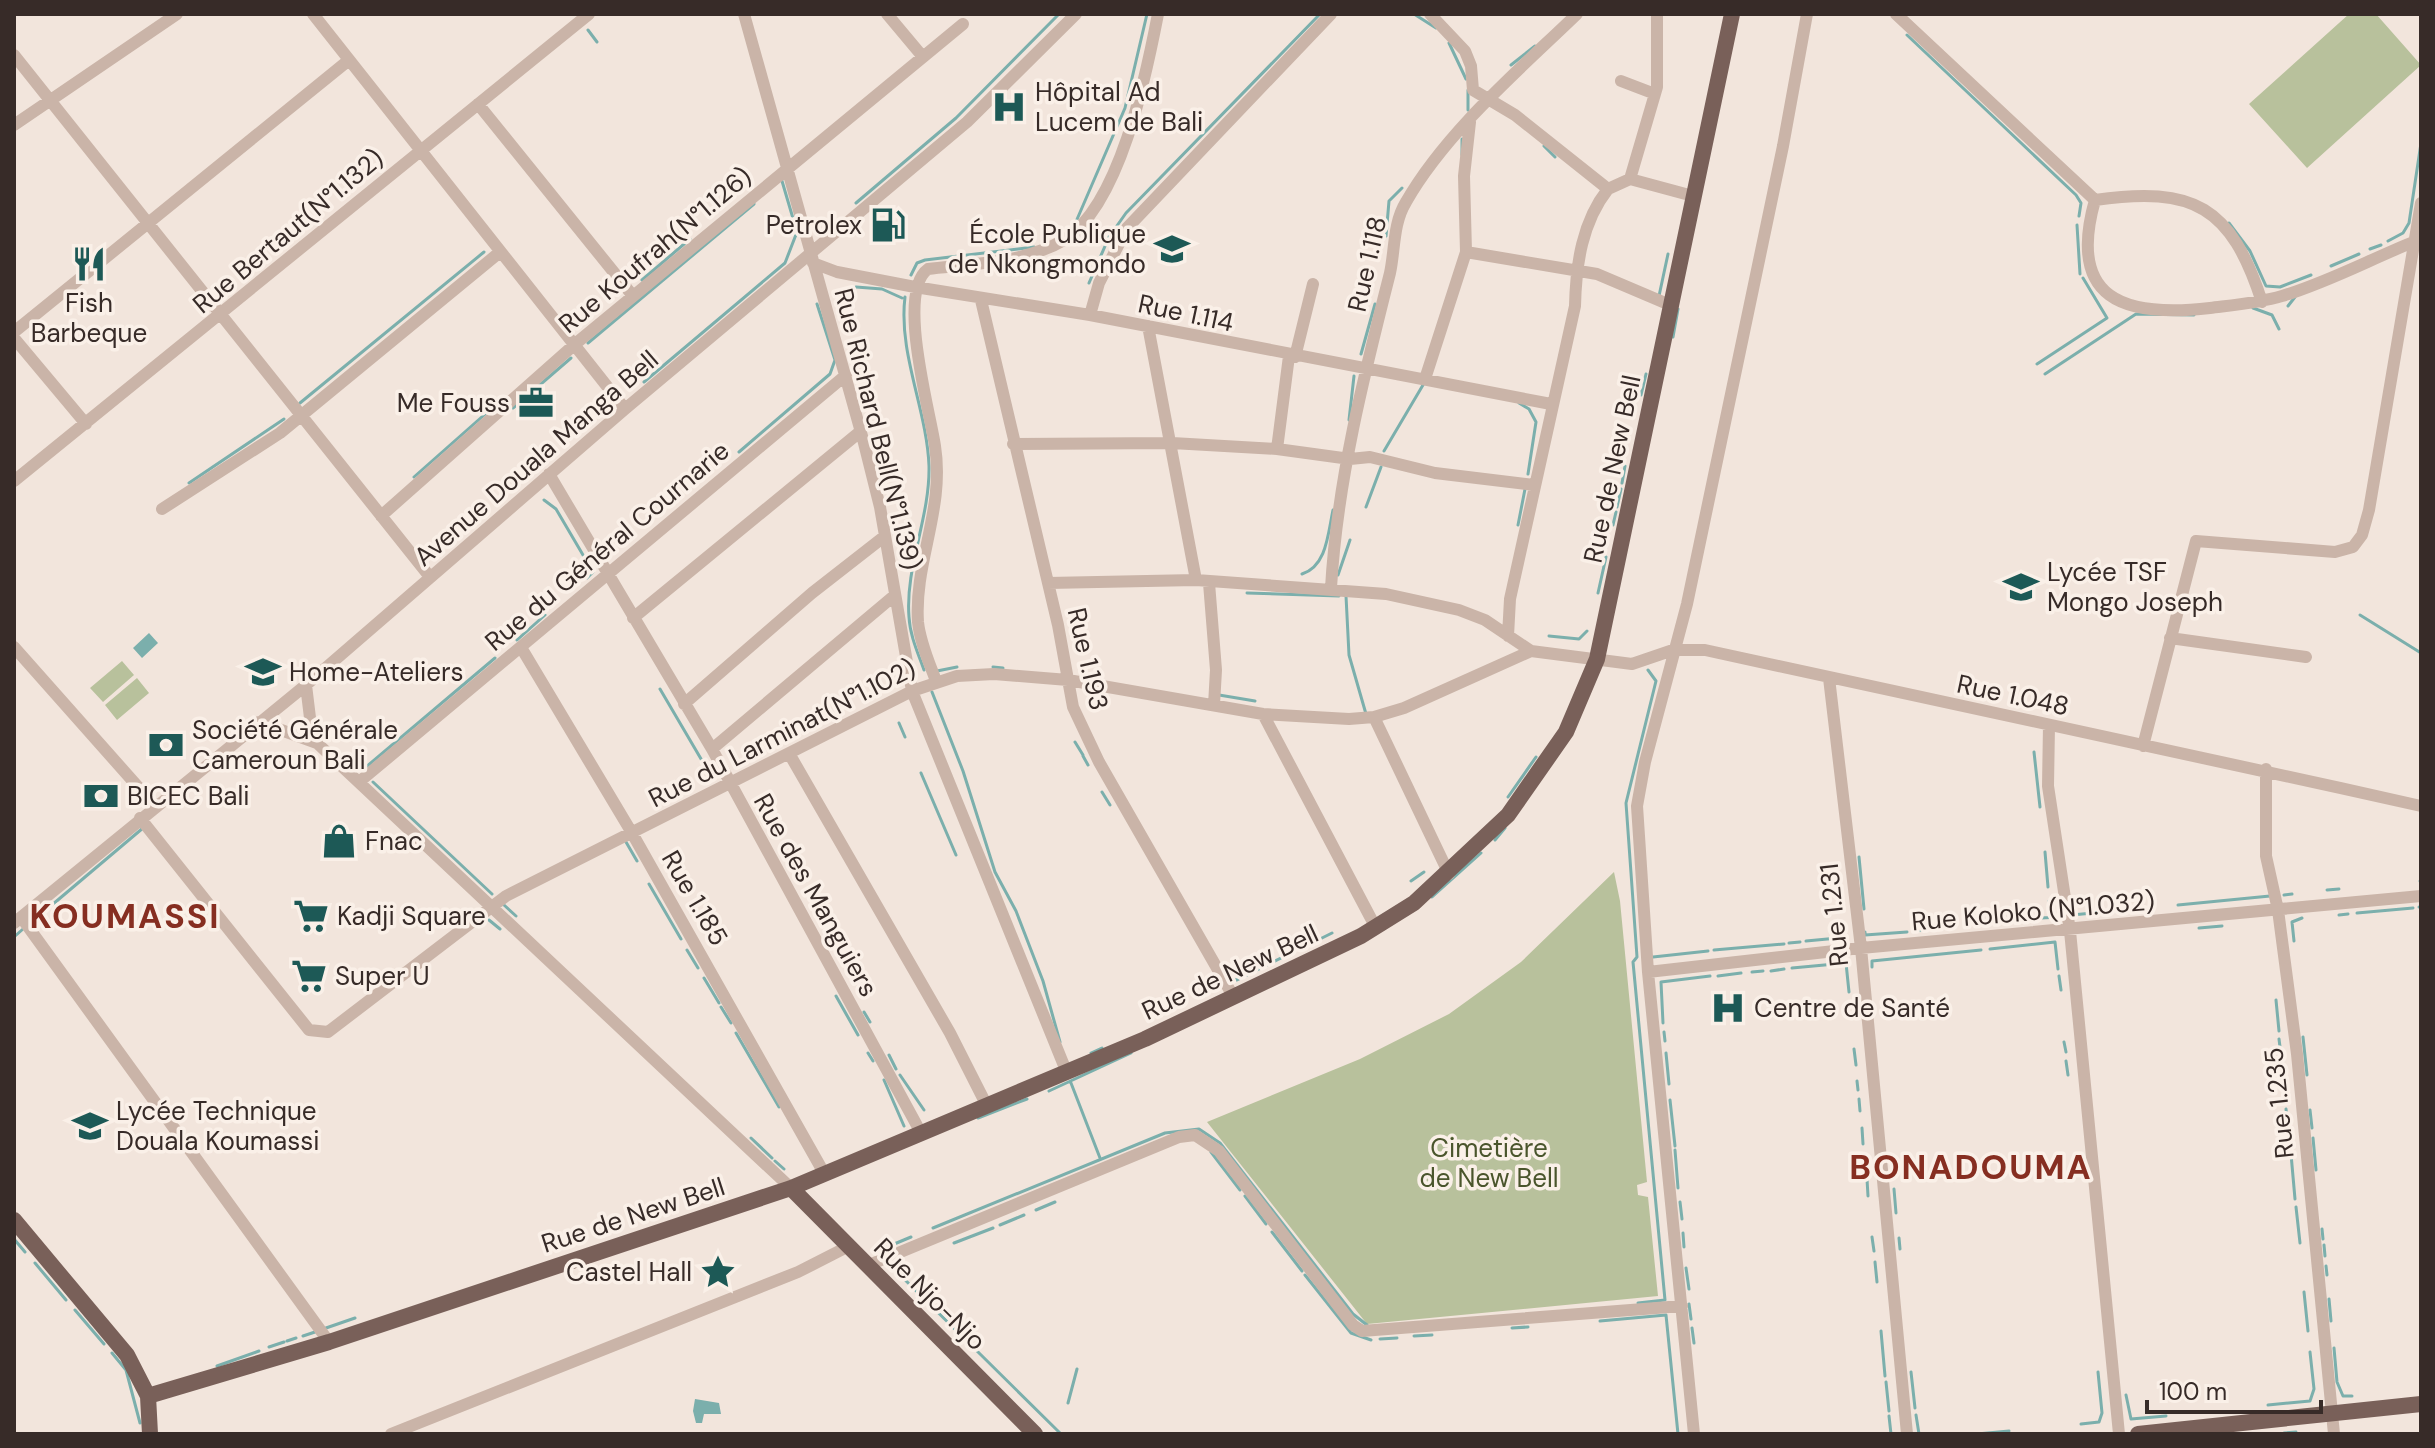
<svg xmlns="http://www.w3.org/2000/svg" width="2435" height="1448" font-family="'DM Sans',sans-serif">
	<rect width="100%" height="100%" fill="#f2e5dc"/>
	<path fill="#b8c19c" d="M2349,14H2376L2421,65L2307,168L2249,104Z
		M122,661L134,675L103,702L90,688Z
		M137,678L149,693L117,720L105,705Z
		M1614,872L1620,901L1647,1182L1637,1185L1638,1195L1648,1197L1658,1296L1367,1324L1207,1122L1360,1059L1449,1014L1521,962Z"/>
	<path fill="#7bafac" d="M149,633L158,643L142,658L133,648Z
		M695,1399L719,1403L721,1414H704L702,1423H696L693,1411Z"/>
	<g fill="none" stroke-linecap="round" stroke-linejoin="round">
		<path stroke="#7bafac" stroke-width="3" d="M1414,14L1436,28
			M588,30L597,42
			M1907,35L2076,195L2081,203L2079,216
			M1449,43L1466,79
			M1511,65L1535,46
			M1468,110V90
			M1544,146L1555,157
			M1462,155V139
			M856,203L956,118L1059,14
			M2229,223L2250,251L2266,286L2280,287L2311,275
			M1075,224L1125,108L1147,14
			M2077,225L2080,274
			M1386,236L1389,201L1402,188
			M2388,241L2403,233L2409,223L2421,143
			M2370,249L2381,245
			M2331,266L2359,254
			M911,275L917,263L925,260L1034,247
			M642,280L690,239
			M1089,283L1109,237L1126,213L1320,14
			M856,287L882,289L902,298
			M1659,296L1668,254
			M905,297C898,353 927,410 929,466C930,518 905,567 909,617C910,636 918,653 924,670
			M2288,306L2295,297
			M2253,308L2272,315L2279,329
			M1673,337L1678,309
			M588,343L754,204
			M1361,354L1375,304
			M2037,364L2107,318L2083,278
			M2045,374L2136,314L2194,315
			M644,382L785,263L797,232L782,181
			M1641,395L1646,374
			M300,403L484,252
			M1519,403L1529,409L1536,422L1528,474
			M513,408L571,358
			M1349,420L1354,376
			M1384,451L1423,385
			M739,452L830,374L835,360L817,304
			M414,477L501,400
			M189,483L284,419
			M1622,483L1625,466
			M544,500L556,509L593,572L587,578
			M1366,507L1381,467
			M1617,507L1621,489
			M1518,525L1525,489
			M1613,525L1616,512
			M1302,574C1327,566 1328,533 1333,510
			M1338,575L1350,540
			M1247,593L1339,596
			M1598,593L1606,557
			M1346,596L1349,655L1366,714
			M2360,615L2421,653
			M1549,636L1579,639L1587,631
			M517,640L545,615
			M993,667L1003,668
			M937,671L957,667
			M660,689L704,764
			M932,692L963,771L995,872L1016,911L1043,981L1060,1042
			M1219,695L1255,701
			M899,723L905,737
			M1075,742L1083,755
			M2034,752L2040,807
			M1083,756L1088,765
			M366,767L495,658
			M921,773L956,855
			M373,782L492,894
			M1102,792L1110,805
			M1508,797L1536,757
			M1495,840L1505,828
			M626,842L637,861
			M2045,852L2048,887
			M1859,857L1864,909
			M1411,881L1424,872
			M2420,881H2421
			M649,884L681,939
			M2327,890L2339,889
			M2284,895L2292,894
			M1432,897L1481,853
			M2049,901L2050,915
			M504,905L516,916
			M2178,905L2270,896
			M2419,907H2421
			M2357,913L2413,908
			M2072,915L2144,908
			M2339,915L2348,914
			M2041,918L2059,917
			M489,920L500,929
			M33,921L143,828
			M2010,922L2034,919
			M2199,928L2222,926
			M1913,931L1950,927
			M1865,932V935L1907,932
			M14,937L23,929
			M1806,941L1838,938
			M2294,941L2292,922L2302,918
			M1789,943L1800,942
			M1306,946L1332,933
			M1990,949L2055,942L2058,969
			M687,950L698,968
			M1714,950L1784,944
			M1653,957L1708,951
			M1267,965L1283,957
			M1872,967V961L1981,950
			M1792,968L1846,963L1849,992
			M1771,971L1784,969
			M1752,972L1763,971
			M1718,976L1741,973
			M2059,976L2061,990
			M704,978L719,1003
			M1229,978L1237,980L1261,968
			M836,996L858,1035
			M2276,1000L2279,1031
			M721,1007L731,1023
			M864,1012L870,1022
			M1663,1023L1661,982L1710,976
			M1664,1032L1665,1041
			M736,1033L779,1107
			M2303,1037L2307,1075
			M2279,1039L2283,1071
			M2064,1042L2066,1052
			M1854,1049L1856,1065
			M868,1053L873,1061
			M1091,1053L1102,1048
			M1666,1053L1669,1084
			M889,1055L896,1069
			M2066,1061L2068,1075
			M900,1075L924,1110
			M884,1080L904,1126
			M1857,1081L1858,1090
			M1071,1083L1100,1158
			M1049,1091L1131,1053
			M1859,1099L1860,1111
			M1670,1100L1675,1146
			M2286,1109L2289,1136
			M2310,1110L2312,1128
			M978,1118L1027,1099
			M1862,1128L1863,1144
			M751,1138L772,1158
			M2313,1138L2316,1170
			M1675,1150L1678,1188
			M1211,1152L1240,1190
			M2291,1154L2295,1199
			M775,1161L784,1169
			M1867,1179L1868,1196
			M1894,1189L1896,1213
			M1245,1196L1266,1224
			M1680,1202L1682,1219
			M2296,1207L2300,1243
			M1036,1210L1055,1202
			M1000,1225L1024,1215
			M933,1228L1165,1133L1199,1129L1220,1143L1353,1314L1367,1325
			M2322,1229L2323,1239
			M1272,1232L1302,1271
			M1683,1233L1684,1247
			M1872,1237L1874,1251
			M1899,1238L1900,1249
			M14,1239L25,1252
			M954,1243L993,1228
			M2324,1245L2325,1256
			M887,1247L911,1237
			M1875,1262L1877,1282
			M35,1263L66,1300
			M2326,1266L2327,1275
			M892,1267L1061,1434
			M1686,1268L1689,1289
			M1305,1275L1351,1333L1371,1340
			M2304,1292L2308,1331
			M2329,1299L2331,1321
			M1638,1303L1665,1300L1633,962L1637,957L1626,803L1656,681L1648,670
			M1689,1304L1691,1319
			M75,1310L104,1344
			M1600,1321L1666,1315L1678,1434
			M326,1328L355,1318
			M1512,1328L1528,1327
			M1692,1328L1694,1343
			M1881,1331L1885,1376
			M303,1336L315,1332
			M1414,1336L1432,1335
			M1380,1339L1397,1338
			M287,1341L296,1338
			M269,1347L284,1342
			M2334,1348L2337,1382L2343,1396H2352
			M112,1353L126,1370L140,1423
			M217,1366L259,1351
			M1911,1372L1915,1408
			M1886,1382L1889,1411
			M2126,1395L2131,1419L2166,1416
			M1068,1403L1077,1369
			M2268,1405L2310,1401L2314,1389L2310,1352
			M1916,1415L1919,1434
			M1889,1416L1891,1434
			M2081,1424L2099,1422L2102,1413L2098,1372
			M2284,1433L2296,1432
			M1977,1434L2009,1431"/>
		<path stroke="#cab4a8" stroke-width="12" d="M313,14L625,409
			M744,14L864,443L880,507L912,691L1067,1073
			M887,14L923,57
			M1430,14L1465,51L1471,66L1473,90L1515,115L1608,189C1582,222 1576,264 1575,306L1510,599L1508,636
			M1896,14L2095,200C2194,186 2231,206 2262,302
			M14,55L430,577
			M1621,81L1655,94
			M478,104L633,296
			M14,125L177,14
			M1630,179L1693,196
			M1608,189L1630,179L1657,87V14
			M2095,200C2067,299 2123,318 2210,308C2234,305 2258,303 2282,296C2326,283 2369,260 2411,243
			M1466,252L1597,274L1670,305
			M813,263L837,272L915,287L1090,315L1551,404
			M981,300L1058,625L1073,707L1099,762L1233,996
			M1090,315L1099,283L1127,228L1331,14
			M1148,326L1196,580
			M14,332L349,60
			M14,338L86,424
			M1295,357L1313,284
			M1425,379L1466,252L1464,176L1470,122
			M1013,444L1172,443L1277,449L1350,459L1370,457L1435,473L1534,485
			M1277,449L1289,356
			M549,474L712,749L920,1131
			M14,481L589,14
			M162,509L280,433L500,252
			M381,516L574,345L963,24
			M1048,583L1196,580L1386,594L1459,610L1485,620L1531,651
			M1209,583L1216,670L1214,705
			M1331,588C1337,482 1364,375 1390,273C1395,250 1393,223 1406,202C1446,132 1519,70 1577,14
			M633,618L861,431
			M2170,638L2306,657
			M14,647L155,806
			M522,649L632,833L824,1173
			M1829,678L1861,948L1907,1434
			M936,681C929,662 920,642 918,622C914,562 945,509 935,446C930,411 896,292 928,269C971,264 1025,263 1064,240C1120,205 1146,76 1158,14
			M306,685L311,726L317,743
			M684,704L812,593L885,536
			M1263,714L1376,928
			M1374,717L1449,874
			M259,722L317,743L791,1188
			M2049,725L2048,786L2070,931L2119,1434
			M2143,746L2196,541L2335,552L2353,547L2362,535L2369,510L2421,203
			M712,749L895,595
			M790,755L950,1033L987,1106
			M2266,769V856L2278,910L2297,1054L2334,1434
			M359,782L846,375
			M140,818L309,1030L328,1032L506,896L912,691L957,676L994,674L1068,680L1263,714L1349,719L1374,717L1404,708L1531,651L1632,664L1673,650H1705C1944,703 2183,752 2421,806
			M21,917L329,1342
			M14,923L306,685L625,409L967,122L1076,14
			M1648,972L1861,948L2421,896
			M869,1265L1179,1137L1195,1135L1219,1151L1353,1325L1362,1331L1682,1306
			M391,1434L798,1272L849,1246
			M1694,1434L1648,972L1637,806L1645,762L1687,604L1783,146L1807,14"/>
		<path stroke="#796059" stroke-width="16" d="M791,1188L1035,1434
			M14,1220L127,1355L148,1396L150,1434
			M148,1396L329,1342L791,1188L1145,1039L1361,936L1414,903L1508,815L1566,732L1597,659L1732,14
			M2138,1434L2421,1404"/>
	</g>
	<defs>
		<g id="hospital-bare" transform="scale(2.76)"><path d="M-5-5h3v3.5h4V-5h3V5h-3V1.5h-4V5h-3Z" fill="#1d5956" stroke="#faf0e8" stroke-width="2.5" paint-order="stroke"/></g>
		<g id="fuel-bare" transform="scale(2.76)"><path d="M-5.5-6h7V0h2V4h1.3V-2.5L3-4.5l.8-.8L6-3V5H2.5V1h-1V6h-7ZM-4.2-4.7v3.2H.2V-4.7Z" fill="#1d5956" stroke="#faf0e8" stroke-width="2.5" paint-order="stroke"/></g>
		<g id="school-bare" transform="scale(2.76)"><path d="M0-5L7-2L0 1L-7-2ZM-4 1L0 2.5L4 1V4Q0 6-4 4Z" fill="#1d5956" stroke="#faf0e8" stroke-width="2.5" paint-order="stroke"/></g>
		<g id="restaurant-bare" transform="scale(2.76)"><path d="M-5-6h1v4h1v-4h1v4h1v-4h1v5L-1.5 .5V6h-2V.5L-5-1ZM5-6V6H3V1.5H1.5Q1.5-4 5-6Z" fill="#1d5956" stroke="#faf0e8" stroke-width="2.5" paint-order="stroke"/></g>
		<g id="office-bare" transform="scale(2.76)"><path d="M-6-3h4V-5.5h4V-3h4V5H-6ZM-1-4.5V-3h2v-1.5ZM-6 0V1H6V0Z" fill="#1d5956" stroke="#faf0e8" stroke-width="2.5" paint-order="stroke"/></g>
		<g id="bank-bare" transform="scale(2.76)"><path d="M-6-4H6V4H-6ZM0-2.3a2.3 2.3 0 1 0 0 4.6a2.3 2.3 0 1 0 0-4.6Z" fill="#1d5956" stroke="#faf0e8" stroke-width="2.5" paint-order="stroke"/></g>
		<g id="shop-bare" transform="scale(2.76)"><path d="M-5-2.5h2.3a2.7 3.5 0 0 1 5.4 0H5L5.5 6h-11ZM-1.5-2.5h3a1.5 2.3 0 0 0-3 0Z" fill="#1d5956" stroke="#faf0e8" stroke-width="2.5" paint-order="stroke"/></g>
		<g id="supermarket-bare" transform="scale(2.76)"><path d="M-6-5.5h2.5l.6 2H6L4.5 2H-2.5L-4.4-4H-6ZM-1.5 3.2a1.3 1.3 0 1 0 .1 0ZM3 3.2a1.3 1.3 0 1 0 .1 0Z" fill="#1d5956" stroke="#faf0e8" stroke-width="2.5" paint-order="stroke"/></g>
		<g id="sight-bare" transform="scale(2.76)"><path d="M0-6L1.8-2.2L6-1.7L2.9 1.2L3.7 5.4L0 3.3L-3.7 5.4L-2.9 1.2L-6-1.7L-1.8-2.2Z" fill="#1d5956" stroke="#faf0e8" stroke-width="2.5" paint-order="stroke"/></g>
	</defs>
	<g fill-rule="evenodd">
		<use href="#hospital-bare" x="1009" y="107"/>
		<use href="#fuel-bare" x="888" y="225"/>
		<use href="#school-bare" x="1172" y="249"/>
		<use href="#restaurant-bare" x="89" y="264"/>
		<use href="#office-bare" x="536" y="403"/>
		<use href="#school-bare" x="2021" y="587"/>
		<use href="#school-bare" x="263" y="672"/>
		<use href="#bank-bare" x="166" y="745"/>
		<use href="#bank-bare" x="101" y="796"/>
		<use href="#shop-bare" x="339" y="841"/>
		<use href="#supermarket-bare" x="311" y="916"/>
		<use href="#supermarket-bare" x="309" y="976"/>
		<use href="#hospital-bare" x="1728" y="1008"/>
		<use href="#school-bare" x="90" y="1126"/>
		<use href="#sight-bare" x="718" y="1272"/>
	</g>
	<g text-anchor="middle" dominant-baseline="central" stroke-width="7" stroke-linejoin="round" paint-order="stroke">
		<g font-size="26" fill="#372b28" stroke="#faf0e8" text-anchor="start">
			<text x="1035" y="92">Hôpital Ad<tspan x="1035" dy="30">Lucem de Bali</tspan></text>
			<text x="862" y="225" text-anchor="end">Petrolex</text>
			<text x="1146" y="234" text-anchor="end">École Publique<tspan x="1146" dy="30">de Nkongmondo</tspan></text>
			<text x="89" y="303" text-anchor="middle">Fish<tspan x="89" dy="30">Barbeque</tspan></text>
			<text x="510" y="403" text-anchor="end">Me Fouss</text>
			<text x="2047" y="572">Lycée TSF<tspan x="2047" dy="30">Mongo Joseph</tspan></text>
			<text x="289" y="672">Home-Ateliers</text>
			<text x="192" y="730">Société Générale<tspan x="192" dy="30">Cameroun Bali</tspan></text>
			<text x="127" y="796">BICEC Bali</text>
			<text x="365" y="841">Fnac</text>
			<text x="337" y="916">Kadji Square</text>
			<text x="335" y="976">Super U</text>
			<text x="1754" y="1008">Centre de Santé</text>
			<text x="116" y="1111">Lycée Technique<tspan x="116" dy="30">Douala Koumassi</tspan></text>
			<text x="692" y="1272" text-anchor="end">Castel Hall</text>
		</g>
		<g font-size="26" fill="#372b28" stroke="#faf0e8">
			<text transform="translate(288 231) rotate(-40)">Rue Bertaut(N°1.132)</text>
			<text transform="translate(655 250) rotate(-40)">Rue Koufrah(N°1.126)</text>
			<text transform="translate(1367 264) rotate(-77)">Rue 1.118</text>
			<text transform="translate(1186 313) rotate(12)">Rue 1.114</text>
			<text transform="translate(878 429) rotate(76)">Rue Richard Bell(N°1.139)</text>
			<text transform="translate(536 458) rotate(-41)">Avenue Douala Manga Bell</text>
			<text transform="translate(1612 469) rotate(-78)">Rue de New Bell</text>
			<text transform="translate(607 546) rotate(-40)">Rue du Général Cournarie</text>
			<text transform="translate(1088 659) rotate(77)">Rue 1.193</text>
			<text transform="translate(2013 695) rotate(12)">Rue 1.048</text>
			<text transform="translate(782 733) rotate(-27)">Rue du Larminat(N°1.102)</text>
			<text transform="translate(816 895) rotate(61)">Rue des Manguiers</text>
			<text transform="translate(695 898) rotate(60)">Rue 1.185</text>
			<text transform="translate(2033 911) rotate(-5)">Rue Koloko (N°1.032)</text>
			<text transform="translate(1834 915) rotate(-96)">Rue 1.231</text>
			<text transform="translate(1230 972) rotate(-25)">Rue de New Bell</text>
			<text transform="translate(2279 1103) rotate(-96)">Rue 1.235</text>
			<text transform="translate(633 1215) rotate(-18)">Rue de New Bell</text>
			<text transform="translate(930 1294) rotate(45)">Rue Njo-Njo</text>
		</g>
		<g font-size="26" fill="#4a552c" stroke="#faf0e8">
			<text x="1489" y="1148">Cimetière<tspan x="1489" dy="30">de New Bell</tspan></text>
		</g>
		<g font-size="34" font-weight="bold" letter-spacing="2" fill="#862e21" stroke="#faf0e8">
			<text x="125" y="916">KOUMASSI</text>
			<text x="1971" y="1167">BONADOUMA</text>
		</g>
	</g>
	<rect width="2435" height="1448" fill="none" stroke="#372b28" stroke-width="32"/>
	<path d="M2147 1400v12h174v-12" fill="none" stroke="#372b28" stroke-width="4"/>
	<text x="2159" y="1400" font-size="24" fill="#372b28" stroke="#faf0e8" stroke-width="6" paint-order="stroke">100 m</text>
</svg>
